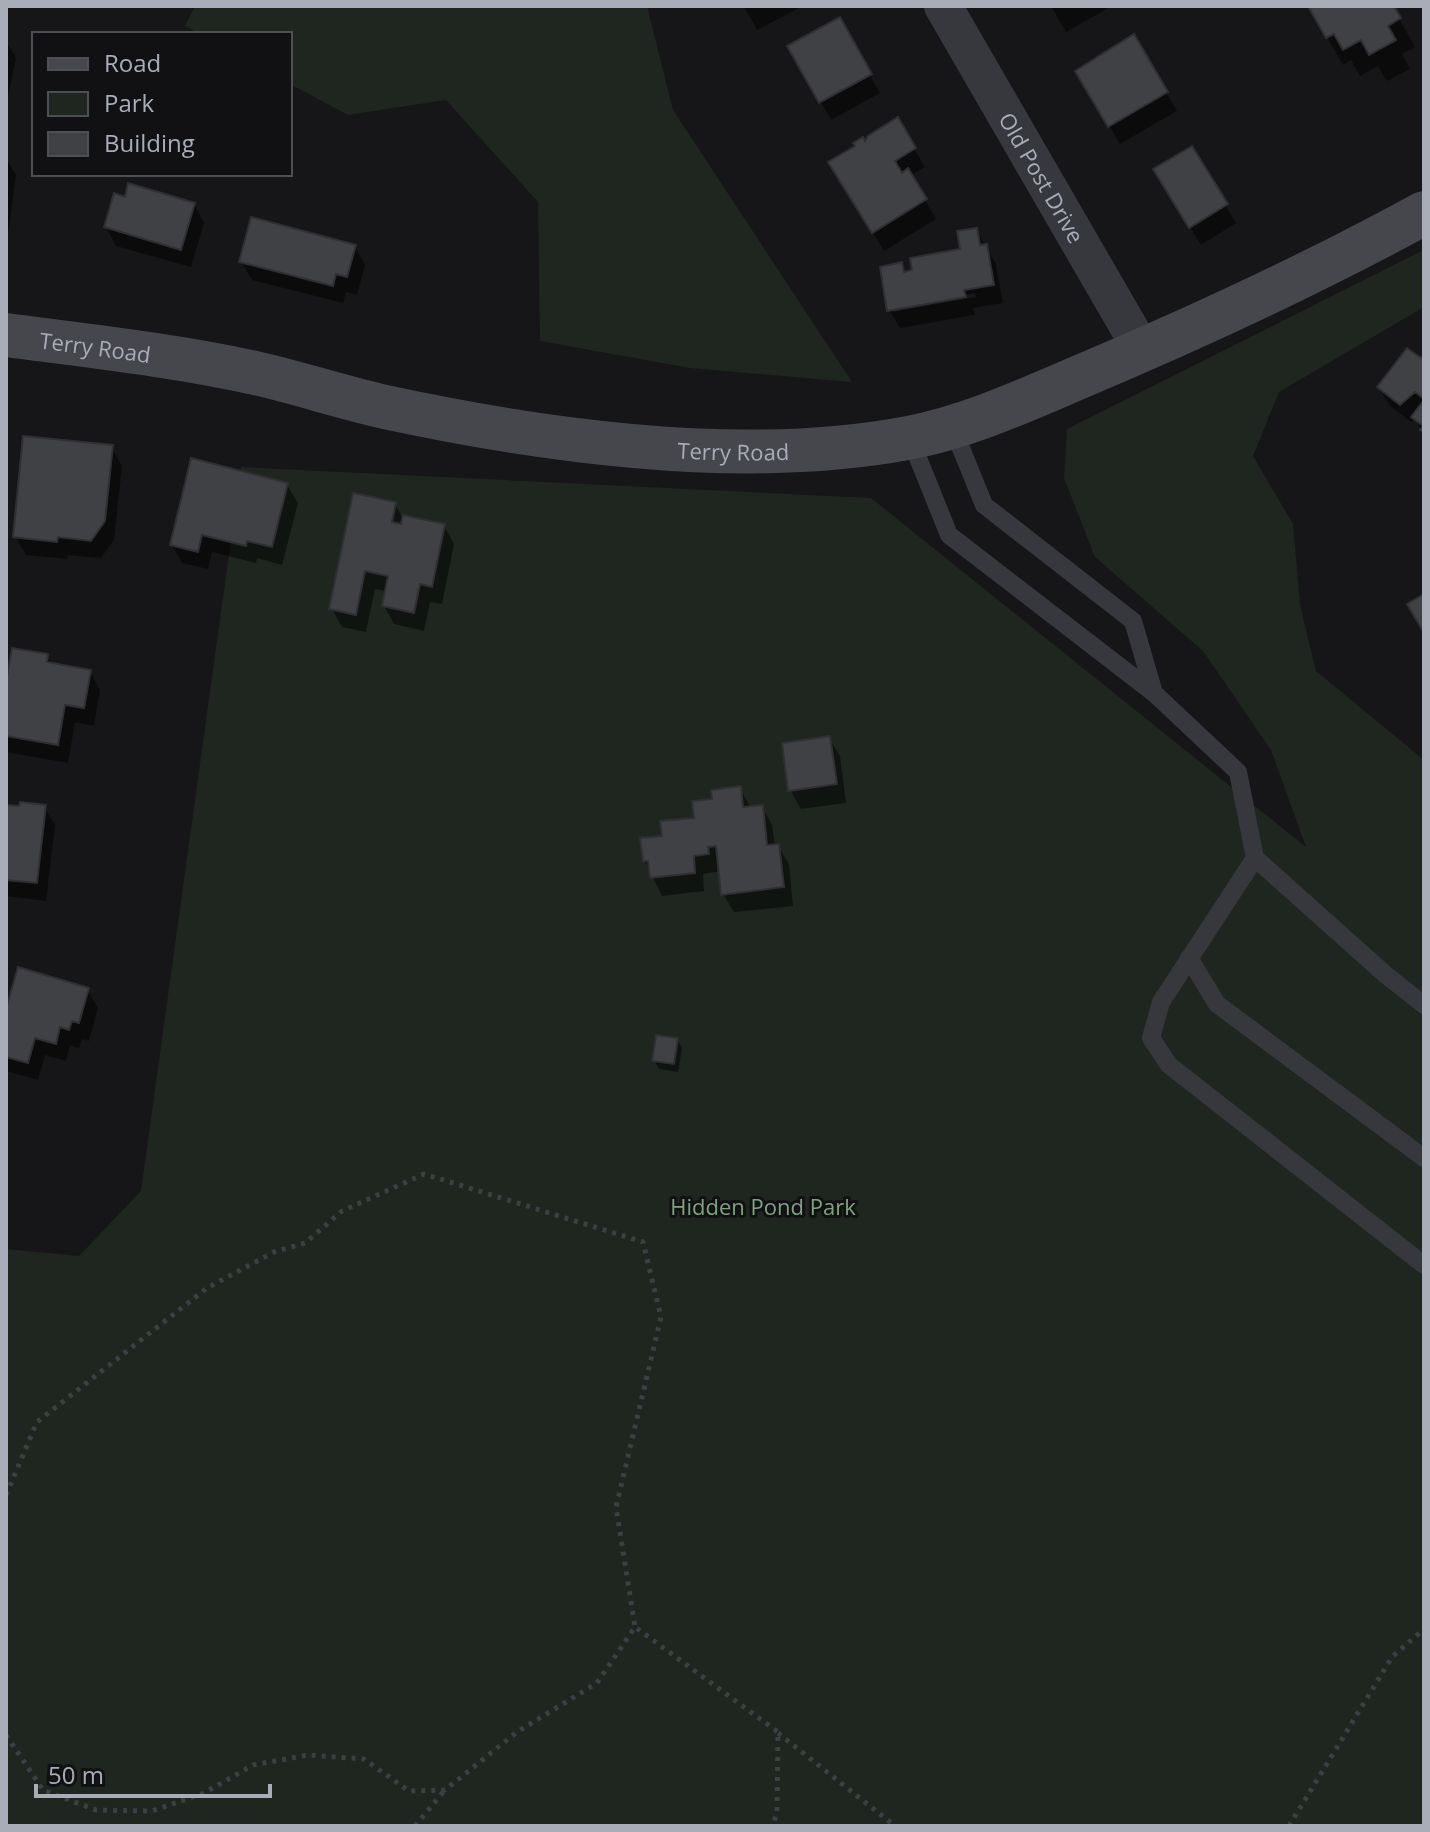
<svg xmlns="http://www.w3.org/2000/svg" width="1430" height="1832" font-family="'Open Sans',sans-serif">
	<rect width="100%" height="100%" fill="#161618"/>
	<path fill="#1e261f" d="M195,6H647L673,110L852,382L690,368L540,341L538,202L446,100L348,115L290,84V34H200L185,26Z
		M1424,250V307L1279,392L1253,456L1293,524L1300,605L1316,671L1424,760V1826H6V1249L79,1256L141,1191L241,467L871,498L1306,847L1271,750L1203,651L1095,557L1064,478L1067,429Z"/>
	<path fill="#0007" fill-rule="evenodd" d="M744,6H803L757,30Z
		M1051,6H1112L1066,32Z
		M1310,6H1392L1415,47L1402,54L1410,69L1387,81L1378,66L1360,76L1351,60L1343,65Z
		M839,19L880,93L831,120L789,47Z
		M1133,37L1177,111L1120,144L1078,71Z
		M6,41L16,58L6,107Z
		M897,120L925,167L911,176L936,219L884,251L841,181L857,147L865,144Z
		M1192,149L1236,223L1201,245L1156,170Z
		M6,158L16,175L6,249Z
		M126,199L194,204L204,223L191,267L116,246L106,227Z
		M976,230L996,264L1003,303L973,308L975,315L900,328L889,310L901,265L906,273L962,250ZM975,293L976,297L893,312V308Z
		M355,247L365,265L357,295L346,292L343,303L252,280L241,261Z
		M1424,358V435L1415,419L1411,422L1390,406L1379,388Z
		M111,447L122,466L114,540L101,558L68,555L67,559L26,555L15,536Z
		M287,485L298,503L282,565L257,558L256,563L212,552L208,569L182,563L172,545Z
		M395,504L402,517L444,526L454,544L442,604L430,602L424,631L394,624L384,606L387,591L375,589L366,632L342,627L332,609Z
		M47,656L52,665L90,672L100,690L94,726L75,722L68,763L6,752V693Z
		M829,738L840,756L846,803L801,809L790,790Z
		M740,789L751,808L762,807L772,825L775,846H778L789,864L793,906L734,912L723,894L721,871L703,874L704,891L662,896L645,861L664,838L696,819L714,801Z
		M6,807H44L55,825L46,901L6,896Z
		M87,990L98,1008L89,1041L82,1039L79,1048L70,1045L66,1061L45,1055L38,1080L6,1071V1017Z
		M677,1040L682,1048L678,1072L659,1069L654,1060Z"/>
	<path fill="#404145" stroke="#303034" stroke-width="2" d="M1308,6H1394L1401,18L1388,26L1396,40L1369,55L1361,40L1343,50L1334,34L1326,38Z
		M840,17L872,74L819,103L787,46Z
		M1134,34L1168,92L1108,127L1075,71Z
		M898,117L916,148L895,161L902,173L908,168L927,199L872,233L828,162L855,146L853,143L863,137L865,141L868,136Z
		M1192,146L1228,204L1189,228L1153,169Z
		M128,183L195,203L181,250L104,227L114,193L125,197Z
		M251,217L356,245L347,277L336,274L333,286L239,262Z
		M977,228L980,245L987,244L994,285L964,290L966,297L887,311L880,267L902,262L904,272L912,270L910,258L960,249L957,231Z
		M1407,348L1421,358L1424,355V399L1415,392L1400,405L1377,387Z
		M1424,400V432L1420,430L1423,426L1411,417Z
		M23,436L113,445L105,521L91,541L58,537L57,542L13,537Z
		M191,458L288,483L272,547L247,541L246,546L202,535L198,552L170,545Z
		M353,493L396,502L392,522L401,524L403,515L445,524L432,587L420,584L414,613L382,606L388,576L365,571L356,615L329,609Z
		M1424,594V633L1407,604Z
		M12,648L48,654L47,662L91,670L84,708L65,705L58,745L6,736V681Z
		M830,736L837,784L788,791L782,743Z
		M741,786L743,807L763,805L767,845L779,844L784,887L721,895L716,846L708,847L709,854L694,856L695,873L650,878L648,861H643L640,838L662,836L660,821L694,818L692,801L712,799L711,790Z
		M20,802L46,805L37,883L6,880V805L19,806Z
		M18,967L89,988L79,1023L72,1021L69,1030L60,1027L56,1044L35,1038L28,1063L6,1057V1009Z
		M656,1035L678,1038L674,1064L652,1061Z"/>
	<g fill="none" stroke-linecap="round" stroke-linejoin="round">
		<path stroke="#3d3f44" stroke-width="5" stroke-dasharray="4 6" stroke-linecap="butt" d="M6,1495L37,1422L207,1288L274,1252L305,1243L342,1211L424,1174L643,1242L661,1317L616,1507L635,1627
			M778,1733L895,1826
			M6,1735L43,1790L96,1810L152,1811L204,1793L253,1765L308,1755L364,1759L409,1791L445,1790L517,1732L597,1683L635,1627L778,1732L777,1811L773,1826
			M415,1826L444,1791
			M1289,1826L1392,1657L1424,1629"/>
		<path stroke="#37383d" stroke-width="18" d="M952,426L984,505L1133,621L1154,693
			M910,438L949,535L1154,693L1238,772L1255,858L1386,975L1424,1005
			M1255,858L1161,1002L1151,1038L1169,1065L1424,1265
			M1189,958L1217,1004L1424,1158"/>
		<path stroke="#37383d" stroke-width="38" id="s1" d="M943,6L1142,350"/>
		<path stroke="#45474d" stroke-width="44" id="s2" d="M6,335C89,346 173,355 255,373C299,383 341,397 385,407C548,442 743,469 908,438C971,426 1030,398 1089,373C1202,325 1316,272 1424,213"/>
	</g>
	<g text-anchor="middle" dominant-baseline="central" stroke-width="6" stroke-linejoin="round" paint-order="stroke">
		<g font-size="22" fill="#a8adb8" stroke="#111113">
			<text stroke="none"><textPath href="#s1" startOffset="198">Old Post Drive</textPath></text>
			<text stroke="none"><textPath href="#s2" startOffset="90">Terry Road</textPath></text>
			<text stroke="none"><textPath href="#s2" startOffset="738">Terry Road</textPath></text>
		</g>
		<g font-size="22" fill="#7fa381" stroke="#111113">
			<text x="763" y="1206">Hidden Pond Park</text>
		</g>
	</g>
	<rect width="1430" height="1832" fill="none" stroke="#a8adb8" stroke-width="16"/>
	<rect x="32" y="32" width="260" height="144" fill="#111113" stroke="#4d4f55" stroke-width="2"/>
	<rect x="48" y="58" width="40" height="12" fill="#45474d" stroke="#4d4f55" stroke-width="2"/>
	<text x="104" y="72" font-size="24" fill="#a8adb8">Road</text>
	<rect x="48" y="92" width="40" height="24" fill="#1e261f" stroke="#4d4f55" stroke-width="2"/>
	<text x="104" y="112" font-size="24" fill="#a8adb8">Park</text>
	<rect x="48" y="132" width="40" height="24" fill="#404145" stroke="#4d4f55" stroke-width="2"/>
	<text x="104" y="152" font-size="24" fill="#a8adb8">Building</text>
	<path d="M36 1784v12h234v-12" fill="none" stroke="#a8adb8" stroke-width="4"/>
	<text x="48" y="1784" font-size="24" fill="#a8adb8" stroke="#111113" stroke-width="6" paint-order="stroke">50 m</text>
</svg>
